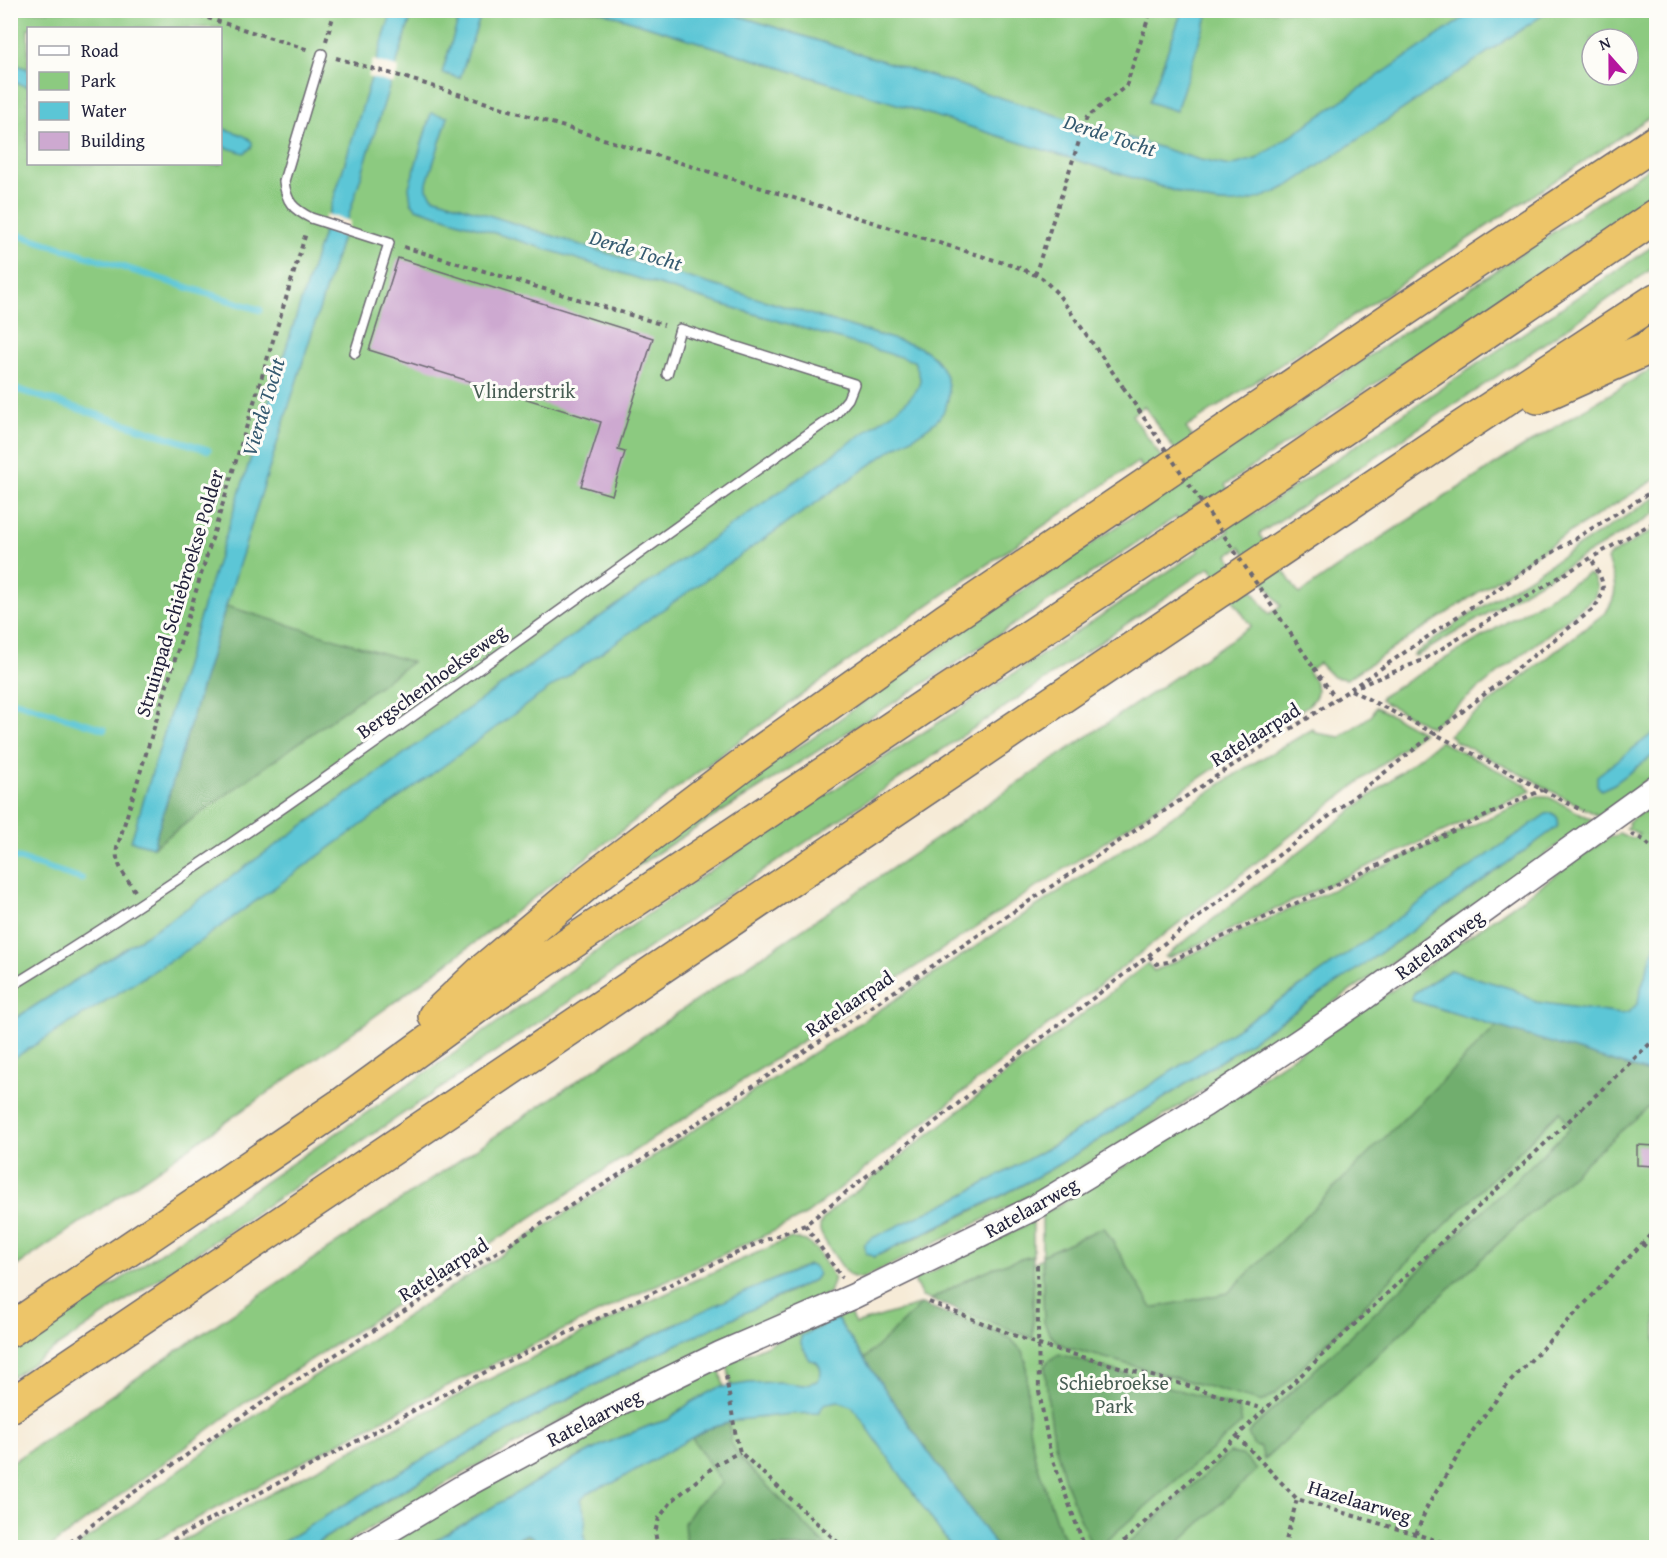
<svg xmlns="http://www.w3.org/2000/svg" width="1667" height="1558" font-family="'Gentium Book Plus',serif">
	<rect width="100%" height="100%" fill="#fdfcf7"/>
	<filter id="ink" filterUnits="userSpaceOnUse"><feTurbulence type="fractalNoise" baseFrequency=".0167" numOctaves="2"/><feDisplacementMap in="SourceGraphic" scale="12" xChannelSelector="R" yChannelSelector="G"/><feConvolveMatrix kernelMatrix="1 2 1 2 8 2 1 2 1" color-interpolation-filters="sRGB"/></filter>
	<filter id="wash" filterUnits="userSpaceOnUse"><feTurbulence type="fractalNoise" baseFrequency=".008" numOctaves="4" result="noise"/><feDisplacementMap in="SourceGraphic" scale="24" xChannelSelector="R" yChannelSelector="G"/><feGaussianBlur stdDeviation="1.35" result="paint"/><feColorMatrix in="noise" values="0 0 0 0 0 0 0 0 0 0 0 0 0 0 0 0 0 1.4 0 .05"/><feComposite in="paint" operator="in"/></filter>
	<g filter="url(#wash)">
		<rect width="100%" height="100%" fill="#f6ebd7"/>
		<path fill="#8cca80" stroke="#57765e" stroke-width="1.5" fill-rule="evenodd" d="M11,11H1656V113L1186,428L1210,463L1656,163V194L1225,485L1248,518L1656,244V266L1499,375L1259,534L1299,594L1382,537L1529,443L1656,366V479L1559,539L1347,679L1333,677L1319,663L1308,671C1317,684 1323,694 1307,706L1075,862L702,1107L247,1401L50,1547H11V1463L1251,626L1210,567L895,782L11,1378V1354L459,1050L683,889L757,839L963,707L1199,551L1176,517L942,672L668,846L564,915L700,806L807,742L972,625L1162,496L1138,462C1003,553 869,644 738,742C619,831 503,924 382,1011C260,1100 135,1185 11,1270ZM28,28H220V164H28ZM1592,39H1628V75H1592ZM1144,406L1192,475L1180,484L1132,415ZM1206,497L1229,531L1218,538L1195,505ZM1240,547L1281,606L1269,614L1228,555Z
			M1656,497V513L1423,652L1416,656L1413,655L1460,621Z
			M1656,528V773L1599,816L1540,785L1529,777L1528,778L1453,740L1454,738L1448,735L1606,612C1620,592 1615,581 1607,560L1609,556Z
			M1588,574L1593,577L1597,587L1595,596L1589,602L1430,727L1380,700L1382,696Z
			M1376,707L1423,732L807,1214L776,1230L650,1288L433,1393L143,1547H76L217,1442L283,1396L901,996L1242,770L1313,729L1316,733L1340,737L1372,715Z
			M1440,741L1525,784L1531,791L1191,948L1168,958L1165,957Z
			M1537,796H1547L1593,820C1481,901 1368,980 1254,1056C1199,1093 1146,1130 1090,1162C1016,1206 940,1241 863,1278C858,1278 854,1278 849,1275C844,1270 820,1236 820,1230C819,1221 826,1216 832,1210L1148,963L1154,971ZM1551,813L1555,815L1558,819L1557,827C1443,910 1328,991 1210,1068C1157,1103 1104,1138 1049,1170C992,1203 933,1230 874,1257L866,1253L864,1247C898,1228 931,1212 965,1194C1024,1163 1082,1129 1138,1094C1278,1004 1414,908 1551,813Z
			M1656,801V1102L1650,1108L1656,1103V1547L458,1548L731,1385L727,1363L848,1310L855,1324L922,1304L864,1359L837,1319L855,1380L1051,1252L1042,1255V1215L1160,1145L1387,994L1611,836L1614,837L1619,833L1632,839L1639,834L1626,828L1629,826L1628,822ZM1450,970L1462,974L1414,993Z
			M1033,1221V1256C995,1264 964,1280 931,1300L922,1297L914,1280L993,1242Z
			M791,1238L806,1241L817,1250L831,1272L834,1278L829,1293C661,1366 495,1449 340,1547H310C417,1481 527,1419 640,1362C697,1334 756,1308 814,1280L818,1274L817,1271L808,1265L678,1323L581,1371L387,1480L275,1547L169,1548L378,1436L551,1348L695,1280Z
			M719,1367L724,1387L717,1389L690,1403L668,1420L651,1425L602,1445L568,1463L424,1547L381,1548L484,1487L590,1431Z"/>
		<path fill="#71ae6e" stroke="#4a6854" stroke-width="1.5" d="M226,606L412,662L153,847Z
			M1498,1025L1656,1075V1101L1598,1151L1264,1460L1261,1448L1253,1445L1248,1433L1570,1128L1560,1111L1275,1394L1262,1402L1066,1347L1056,1341L1049,1333L1044,1322L1042,1255L1104,1227L1152,1308L1228,1293Z
			M1033,1256V1338L931,1300C964,1280 995,1264 1033,1256Z
			M922,1304L1010,1338L1022,1351L1026,1360L1029,1427L1035,1458L1056,1520L1069,1547H997L912,1429L864,1359Z
			M1059,1354L1239,1408L1242,1423L1099,1547H1092L1066,1484L1055,1444L1048,1400L1045,1366L1048,1361Z
			M729,1423L731,1442L739,1457L827,1547H686L684,1523L696,1505L722,1483L692,1438L707,1429Z
			M1229,1453L1242,1455L1257,1470L1174,1547H1124Z
			M527,1534L533,1537L538,1547L501,1548Z"/>
		<path fill="#5bc6d6" stroke="#3e7488" stroke-width="1.5" d="M392,11H413L226,606L153,847L131,841L205,600L324,230Z
			M461,11H482L460,78L442,73Z
			M599,11H723L1200,160L1230,166L1256,159L1474,11H1549L1290,185C1263,199 1237,208 1207,201Z
			M1182,11H1209L1176,111L1149,102Z
			M11,63L28,69V87L11,81Z
			M431,113L448,117L427,183V189L433,197L590,248L919,347C945,360 959,393 939,418C928,430 910,439 896,447L533,700L449,762L192,947L11,1060V1021L176,916L439,729L868,430C881,420 920,397 920,380C920,374 916,367 914,361L700,298L416,208L411,202L409,187Z
			M220,128C230,131 269,139 244,153L221,146Z
			M1656,731V753L1614,784L1601,790L1597,785V776Z
			M1551,813C1558,816 1560,820 1557,827C1443,910 1328,991 1210,1068C1156,1103 1104,1138 1049,1170C992,1203 932,1228 874,1257L866,1253L864,1245L870,1239L965,1194L1052,1146L1137,1094L1300,987L1546,814Z
			M1656,942V1075L1411,1000L1414,993L1450,970L1513,989L1536,1002L1621,1014L1629,1012L1638,1003L1640,991Z
			M809,1265L815,1267L818,1274L814,1280L642,1361L566,1400L476,1449L388,1499L310,1547H275C405,1466 539,1392 676,1324C719,1302 764,1284 809,1265Z
			M837,1319L912,1429L997,1547H951L853,1407L838,1401L824,1404L819,1413L791,1414L738,1420L707,1429L613,1483L594,1489L580,1500L586,1516L584,1535L586,1547H538L533,1537L527,1534L501,1547H424L568,1463L602,1445L651,1425L668,1420L690,1403L717,1388L749,1383L779,1382L803,1385L817,1381C824,1373 821,1361 810,1360L801,1344V1336Z"/>
		<path fill="#f6ebd7" d="M373,60L399,68L393,84L368,77Z
			M326,214L350,221L346,237L321,229Z"/>
		<g fill="none" stroke-linecap="round" stroke-linejoin="round">
			<path stroke="#5bc6d6" stroke-width="7" d="M10,232L260,310
				M10,387L208,450
				M10,700L104,729
				M10,856L82,879"/>
		</g>
		<g id="blocks">
			<path fill="#cda9d0" d="M398,258L653,338L618,450L625,452L612,495L581,486L601,422L369,350Z
				M1637,1145L1656,1146L1655,1166L1637,1165Z"/>
		</g>
	</g>
	<g filter="url(#ink)">
		<use href="#blocks" fill-opacity="0" stroke="#6c6872" stroke-width="1.5"/>
		<g fill="none" stroke-linecap="round" stroke-linejoin="round">
			<g stroke="#6c6872" stroke-width="12">
				<path id="service" d="M322,54L284,181C286,202 293,209 311,218L389,243L355,353
					M10,987C295,812 559,606 834,416L848,399L854,384L680,329L667,374"/>
			</g>
			<g stroke="#6c6872" stroke-width="27">
				<path id="tertiary" d="M360,1548L464,1486L609,1408L720,1354L854,1296L1034,1208L1204,1105L1361,1000L1656,787"/>
			</g>
			<g stroke="#6c6872" stroke-width="36">
				<path id="motorway" d="M1538,397L1646,349L1656,342
					M435,1016L485,969L592,879L748,761L945,621L1438,287L1656,142
					M10,1330L340,1106L486,1000L934,700L1275,475L1656,216
					M10,1406L1196,606L1449,436L1656,300"/>
			</g>
			<path stroke="#6c6872" stroke-width="4" stroke-dasharray="4.5 4.5" stroke-linecap="butt" d="M182,10L309,50
				M326,41L335,10
				M336,58L403,77L1020,268L1042,278L1058,294L1123,387
				M404,247L664,325
				M1035,275L1087,117L1126,86L1151,10
				M1314,668L1336,699
				M1359,686L1423,660L1591,558L1656,521
				M1351,690L1583,811
				M1631,834L1644,840L1656,852
				M135,891C127,878 114,864 117,848L306,233
				M1149,956L1157,964L1168,962L1542,790
				M805,1225L842,1278
				M1642,1244L1656,1253
				M1037,1265L1039,1391L1050,1452L1085,1548
				M929,1302L1039,1345L1185,1385L1264,1409
				M726,1376L736,1437L740,1452L844,1548
				M1237,1436L1297,1499L1462,1548
				M1416,1534L1427,1507L1474,1429L1509,1383L1656,1229
				M63,1548L130,1495L235,1421L327,1360L636,1164L1227,769L1308,718L1542,559L1656,489
				M157,1548L491,1369L758,1243L805,1225L1018,1056L1314,828L1593,609C1610,588 1602,580 1591,558
				M658,1548L655,1532L659,1518L672,1501L718,1463L740,1452
				M1117,1548L1237,1436L1656,1038
				M1284,1548L1297,1499"/>
			<use href="#service" stroke="#fff" stroke-width="9"/>
			<use href="#tertiary" stroke="#fff" stroke-width="24"/>
			<use href="#motorway" stroke="#edc569" stroke-width="33"/>
			<path stroke="#6c6872" stroke-width="4" stroke-dasharray="4.5 4.5" stroke-linecap="butt" d="M1123,387L1314,668"/>
		</g>
	</g>
	<g text-anchor="middle" dominant-baseline="central" stroke-width="6" stroke-linejoin="round" paint-order="stroke">
		<g font-size="20" fill="#475d53" stroke="#fdfcf7">
			<text x="524" y="390">Vlinderstrik</text>
			<text x="1114" y="1382">Schiebroekse<tspan x="1114" dy="23">Park</tspan></text>
		</g>
		<g font-size="20" fill="#22223b" stroke="#fdfcf7">
			<text transform="translate(179 593) rotate(-73)">Struinpad Schiebroekse Polder</text>
			<text transform="translate(431 681) rotate(-36)">Bergschenhoekseweg</text>
			<text transform="translate(1255 734) rotate(-32)">Ratelaarpad</text>
			<text transform="translate(1439 944) rotate(-36)">Ratelaarweg</text>
			<text transform="translate(849 1003) rotate(-34)">Ratelaarpad</text>
			<text transform="translate(1031 1207) rotate(-29)">Ratelaarweg</text>
			<text transform="translate(443 1269) rotate(-32)">Ratelaarpad</text>
			<text transform="translate(594 1417) rotate(-27)">Ratelaarweg</text>
			<text transform="translate(1360 1501) rotate(17)">Hazelaarweg</text>
		</g>
		<g font-size="21" font-style="italic" fill="#365b71" stroke="#fdfcf7">
			<text transform="translate(1110 135) rotate(18)">Derde Tocht</text>
			<text transform="translate(636 250) rotate(17)">Derde Tocht</text>
			<text transform="translate(263 407) rotate(-73)">Vierde Tocht</text>
		</g>
	</g>
	<rect width="1667" height="1558" fill="none" stroke="#fdfcf7" stroke-width="36"/>
	<rect x="27" y="27" width="195" height="138" fill="#fdfcf7" stroke="#a5a5ac" stroke-width="1.5"/>
	<rect x="39" y="46" width="30" height="9" fill="#ffffff" stroke="#a5a5ac" stroke-width="1.5"/>
	<text x="81" y="57" font-size="18" fill="#22223b">Road</text>
	<rect x="39" y="72" width="30" height="18" fill="#8cca80" stroke="#a5a5ac" stroke-width="1.5"/>
	<text x="81" y="87" font-size="18" fill="#22223b">Park</text>
	<rect x="39" y="102" width="30" height="18" fill="#5bc6d6" stroke="#a5a5ac" stroke-width="1.5"/>
	<text x="81" y="117" font-size="18" fill="#22223b">Water</text>
	<rect x="39" y="132" width="30" height="18" fill="#cda9d0" stroke="#a5a5ac" stroke-width="1.5"/>
	<text x="81" y="147" font-size="18" fill="#22223b">Building</text>
	<g transform="translate(1610 57) rotate(339)"><circle r="28" fill="#fdfcf7" stroke="#a5a5ac" stroke-width="1.5"/>
	<path d="M0-4.5L10 22L0 15L-10 22Z" fill="#b5179e"/>
	<text y="-9" font-size="16" font-weight="bold" text-anchor="middle" fill="#22223b">N</text>
	</g>
</svg>
